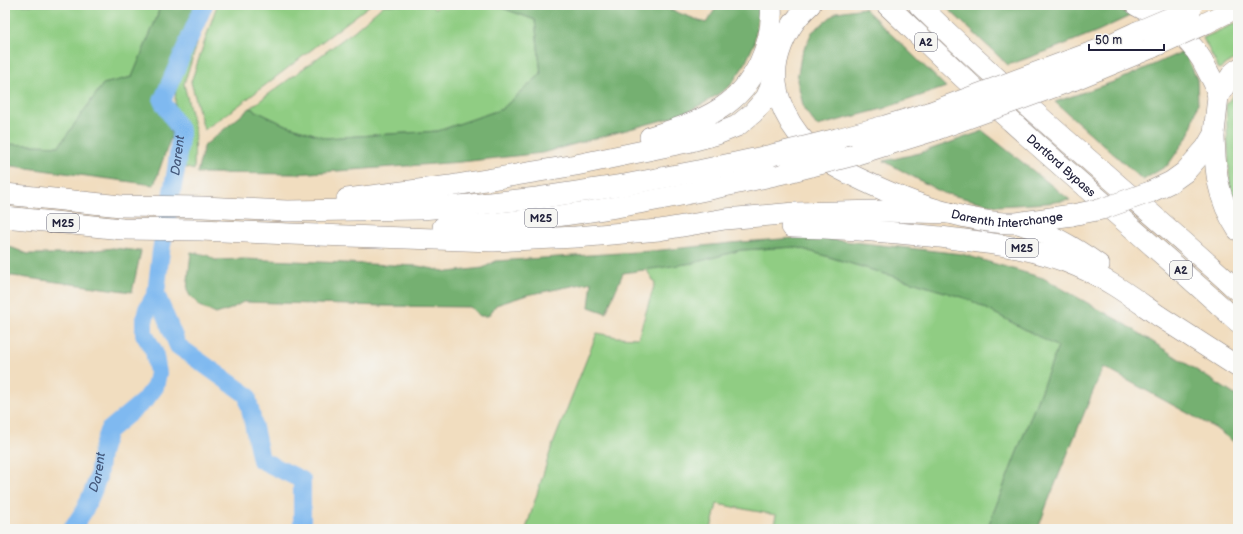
<svg xmlns="http://www.w3.org/2000/svg" width="1243" height="534" font-family="'Balsamiq Sans',sans-serif">
	<rect width="100%" height="100%" fill="#f6f6f2"/>
	<filter id="ink" filterUnits="userSpaceOnUse"><feTurbulence type="fractalNoise" baseFrequency=".025" numOctaves="2"/><feDisplacementMap in="SourceGraphic" scale="8" xChannelSelector="R" yChannelSelector="G"/><feConvolveMatrix kernelMatrix="1 2 1 2 8 2 1 2 1" color-interpolation-filters="sRGB"/></filter>
	<filter id="wash" filterUnits="userSpaceOnUse"><feTurbulence type="fractalNoise" baseFrequency=".012" numOctaves="4" result="noise"/><feDisplacementMap in="SourceGraphic" scale="16" xChannelSelector="R" yChannelSelector="G"/><feGaussianBlur stdDeviation="0.9" result="paint"/><feColorMatrix in="noise" values="0 0 0 0 0 0 0 0 0 0 0 0 0 0 0 0 0 1.4 0 .05"/><feComposite in="paint" operator="in"/></filter>
	<g filter="url(#wash)">
		<rect width="100%" height="100%" fill="#f1ddbf"/>
		<path fill="#90cd83" stroke="#59785f" d="M7,5H160L157,17L132,77L103,84L59,146L5,144V8Z
			M217,5H370L238,106L204,130L191,82Z
			M384,5H430L435,9L441,5H494L535,20L541,74L502,109L438,131L326,138L283,124L250,108L354,31Z
			M1238,22V57L1219,69L1203,38Z
			M197,39V44L184,84L195,130L194,170L180,166L186,132L175,108L176,81L191,41Z
			M1238,88V206L1230,189L1226,105Z
			M796,247L968,299L1058,347L987,529H773L776,515L717,504L711,529H526L551,449L597,333L617,337L638,338L655,283L646,269L693,263L741,250Z"/>
		<path fill="#74b071" stroke="#4b6956" d="M160,5H200L185,37L177,50L155,99L172,134L154,185L5,165V144L59,146L103,84L132,77L157,17Z
			M494,5H657L706,23L718,5H760L754,44L745,64L730,86L708,101L681,115L542,153L461,162L296,174L197,173L204,146L250,108L283,124L326,138L438,131L502,109L541,74L535,20Z
			M944,5H1108L1132,15L1098,31L1050,50L1008,65Z
			M864,8L946,87L882,109L817,126L804,109L797,80L801,56L812,32L837,12Z
			M1184,51L1197,79L1198,103L1190,133L1168,165L1143,180L1055,102L1119,80Z
			M983,131L1070,200L1047,203L997,206L943,193L884,161L920,153Z
			M808,237L962,254L1043,278L1125,324L1238,397V445L1215,428L1103,367L1047,504L1038,529H987L1058,347L968,299L796,247L741,250L693,263L623,273L606,313L589,307L592,282L527,295L496,305L488,316H480L470,307L385,306L243,302L231,309L216,314L201,307L190,296L187,290L191,252L207,255L215,260L243,259L418,266L449,272L483,268L496,261L652,251L742,242Z
			M5,245L28,254H64L113,248L141,251L132,292L5,275Z"/>
		<g fill="none" stroke-linecap="round" stroke-linejoin="round">
			<g stroke="#7fb9f0" stroke-width="18">
				<path d="M156,294L178,346L247,395L261,460L302,480V529"/>
				<path id="s1" d="M72,529L84,511L93,491L98,477L101,453L108,431L145,400L155,387L158,373L154,351L144,334V322L147,309L156,294L161,251L176,170L181,131L162,101L204,5"/>
			</g>
		</g>
	</g>
	<g filter="url(#ink)">
		<g fill="none" stroke-linecap="round" stroke-linejoin="round">
			<g stroke="#8a807d" stroke-width="22">
				<g id="highway">
					<path id="s2" d="M810,5C793,20 782,39 777,61C770,96 791,131 817,154C834,168 856,177 875,186C899,197 924,207 949,213C967,218 997,224 1015,223C1020,223 1025,221 1030,221C1044,219 1058,217 1072,215"/>
					<path id="s3" d="M887,5C928,44 968,84 1011,121C1086,189 1164,254 1238,322"/>
					<path d="M919,5C976,61 1036,114 1096,166C1144,208 1192,248 1238,291"/>
					<path d="M1136,5L1167,22L1179,31L1196,51L1202,60L1214,83L1218,96L1214,134L1206,148L1185,172L1171,182L1150,192"/>
					<path d="M1206,23L1238,7"/>
					<path d="M1065,62L1098,50L1137,32"/>
					<path d="M1073,80L1153,47"/>
					<path d="M1218,96L1233,73L1238,69"/>
					<path d="M1214,134C1215,170 1217,199 1238,230"/>
					<path d="M650,137C674,130 699,122 721,108C754,87 774,44 771,5"/>
					<path d="M837,139L885,126L931,112"/>
					<path d="M854,155L935,130"/>
					<path d="M5,194L121,206L203,207L287,211L421,209L470,205L537,198L624,185L698,171L772,155"/>
					<path d="M347,199L450,186L576,165L687,142L717,134L737,126L753,113L766,98L770,89L775,70"/>
					<path d="M5,217L122,229L201,230L290,234L493,241L576,237L659,230L725,219L795,213L880,211L950,213"/>
					<path d="M1021,224C1050,233 1074,247 1099,265"/>
					<path d="M443,227C560,221 674,198 788,172"/>
					<path d="M792,227C841,228 890,232 940,237C988,243 1034,247 1079,267C1108,279 1133,298 1159,316C1185,333 1212,350 1238,367"/>
				</g>
			</g>
			<use href="#highway" stroke="#fff" stroke-width="21"/>
			<g stroke="#8a807d" stroke-width="22" stroke-linecap="butt">
				<path id="highway-bridge" d="M1137,32L1191,9
					M1153,47L1206,23
					M931,112L1065,62
					M935,130L1073,80
					M772,155L837,139
					M788,172L854,155
					M1072,215L1102,209L1150,192"/>
			</g>
			<use href="#highway-bridge" stroke="#fff" stroke-width="21"/>
		</g>
	</g>
	<g text-anchor="middle" dominant-baseline="central" stroke-width="3" stroke-linejoin="round" paint-order="stroke">
		<g fill="#f6f6f2" stroke="#626272" stroke-width="1">
			<rect x="915" y="33" width="22" height="18" rx="3"/>
			<rect x="525" y="209" width="32" height="18" rx="3"/>
			<rect x="47" y="214" width="32" height="18" rx="3"/>
			<rect x="1006" y="239" width="32" height="18" rx="3"/>
			<rect x="1170" y="261" width="22" height="18" rx="3"/>
		</g>
		<g font-size="11" font-weight="bold" fill="#22223b">
			<text x="926" y="42">A2</text>
			<text x="541" y="218">M25</text>
			<text x="63" y="223">M25</text>
			<text x="1022" y="248">M25</text>
			<text x="1181" y="270">A2</text>
		</g>
		<g font-size="12" fill="#22223b" stroke="#f6f6f2">
			<text stroke="none"><textPath href="#s3" startOffset="237">Dartford Bypass</textPath></text>
			<text stroke="none"><textPath href="#s2" startOffset="376">Darenth Interchange</textPath></text>
		</g>
		<g font-size="13" font-style="italic" fill="#43577a" stroke="#f6f6f2">
			<text stroke="none"><textPath href="#s1" startOffset="410">Darent</textPath></text>
			<text stroke="none"><textPath href="#s1" startOffset="63">Darent</textPath></text>
		</g>
	</g>
	<rect width="1243" height="534" fill="none" stroke="#f6f6f2" stroke-width="20"/>
	<path d="M1089 44v6h75v-6" fill="none" stroke="#22223b" stroke-width="2"/>
	<text x="1095" y="44" font-size="12" fill="#22223b" stroke="#f6f6f2" stroke-width="3" paint-order="stroke">50 m</text>
</svg>
